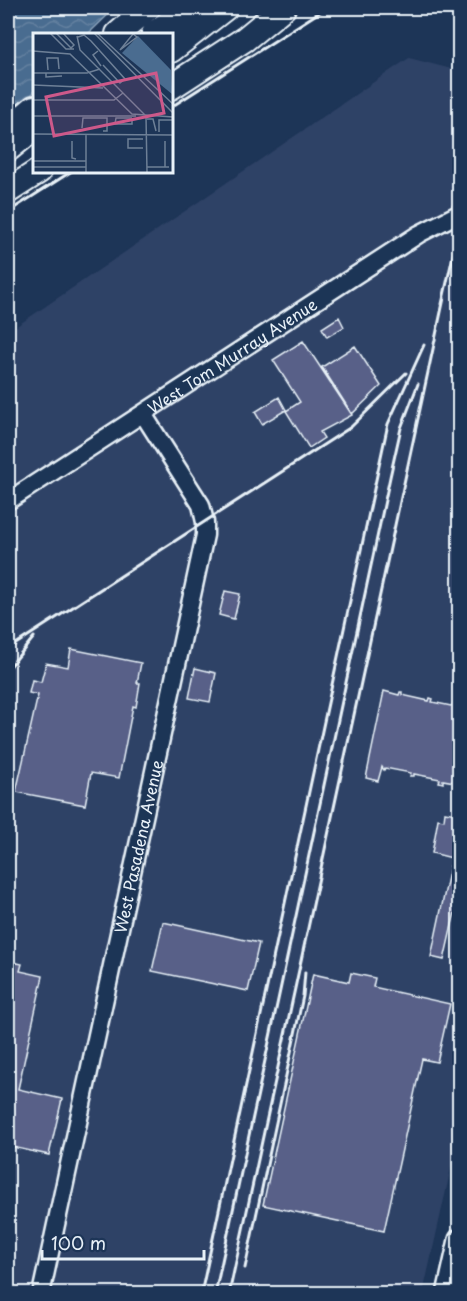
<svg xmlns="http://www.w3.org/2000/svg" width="467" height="1301" font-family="'Playpen Sans',sans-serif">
	<defs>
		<pattern id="water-waves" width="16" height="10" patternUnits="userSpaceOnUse" patternTransform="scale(1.5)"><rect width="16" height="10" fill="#4a6c90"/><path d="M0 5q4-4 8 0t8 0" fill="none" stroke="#6481a0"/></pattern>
	</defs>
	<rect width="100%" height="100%" fill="#1d3557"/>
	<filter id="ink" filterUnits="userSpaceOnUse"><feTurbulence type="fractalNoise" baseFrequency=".0167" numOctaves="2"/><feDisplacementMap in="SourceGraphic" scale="12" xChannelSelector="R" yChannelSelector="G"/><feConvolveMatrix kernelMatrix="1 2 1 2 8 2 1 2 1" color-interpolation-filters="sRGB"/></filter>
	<g filter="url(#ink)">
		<path fill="#2f4266" d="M409,58L459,71L460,1128L423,1293L8,1294V332Z"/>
		<path fill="url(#water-waves)" stroke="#89a1ba" stroke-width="1.5" d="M8,8H115L88,34H34V92L8,117Z"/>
		<path fill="#586188" stroke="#e8f1f8" stroke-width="1.5" d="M339,317L344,327L327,337L322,328Z
			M303,341L352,415L320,432L324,438L309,448L286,411L300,402L273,360Z
			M355,346L381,386L352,414L322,367Z
			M279,397L286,410L262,424L255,412Z
			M225,591L240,594L234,619L219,615Z
			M71,649L141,663L137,683H140L136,707L133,706L119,778L91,773L85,805L16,792L38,695L29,693L32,680L41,682L46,663L68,667Z
			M195,668L216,673L210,702L189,698Z
			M384,691L399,695L400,692H402V695L429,701L430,698L433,699L432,702L451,706L454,704V707L460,708V783L443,780V783L439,782L440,779L414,774V776H410L411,773L385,768L384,770L382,767L378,781L366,778Z
			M445,812L456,814L454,822L460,824V890L444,960L431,957L452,858L432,853L438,819L444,820Z
			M163,922L259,943L248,991L152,971Z
			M8,961L22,964L20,971L43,976L18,1089L62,1099L49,1155L8,1146Z
			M351,973L375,978L373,987L450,1004L437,1062L422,1059L384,1231L263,1205L313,974L349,982Z"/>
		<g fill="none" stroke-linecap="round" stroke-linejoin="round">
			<g stroke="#e8f1f8" stroke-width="21">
				<g id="minor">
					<path id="s1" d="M8,501L419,234L460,213"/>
					<path id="s2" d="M41,1294L205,535V522L201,505L143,414"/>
				</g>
			</g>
			<g stroke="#e8f1f8" stroke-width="26">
				<path id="major" d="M448,1294L460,1240"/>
			</g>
			<g stroke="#e8f1f8" stroke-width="28">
				<path id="highway" d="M118,34L148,8
					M154,34L188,8
					M171,50L225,8
					M171,87L245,39L283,8
					M8,130L34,108
					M8,149L34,128
					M8,191L39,171"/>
			</g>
			<use href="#minor" stroke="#1d3557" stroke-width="16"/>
			<use href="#major" stroke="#1d3557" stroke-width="21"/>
			<use href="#highway" stroke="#1d3557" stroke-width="24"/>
			<path stroke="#e8f1f8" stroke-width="3" d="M171,107L326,8
				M8,212L72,171
				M442,304L460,225
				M8,649L351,427L406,373
				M8,669L34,637
				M245,1268L303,996L305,972
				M201,1294L388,424L424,345
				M215,1294L390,477L401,428L418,384
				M229,1294L444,298"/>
		</g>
	</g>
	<g text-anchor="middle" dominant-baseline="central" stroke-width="5" stroke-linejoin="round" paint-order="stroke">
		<g font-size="16" fill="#e8f1f8" stroke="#1d3557">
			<text stroke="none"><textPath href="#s1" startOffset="267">West Tom Murray Avenue</textPath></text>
			<text stroke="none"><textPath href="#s2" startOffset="458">West Pasadena Avenue</textPath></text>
		</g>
	</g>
	<g transform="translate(33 33)">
		<rect width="140" height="140" fill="#1d3557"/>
		<path d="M105,3L138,37L139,61L89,20Z" fill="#4a6c90"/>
		<path fill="none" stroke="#6e8097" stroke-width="1.5" d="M17,0L33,16H41M23,0L38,15L41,12L30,0M61,0L140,80M64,0L140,71M44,3L47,17L113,83L114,139M45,4L51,2L58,8L92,46L87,50L70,32M87,17L104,4L100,1L87,17M0,18L37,21L99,81L140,84M65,18L60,22L68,33M15,37L14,25H25L26,36M0,40H54L67,36M13,40V44L29,43M0,52L70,55M0,67H81L90,60M0,83H103M114,86H120L123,98M99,88V91H82L83,85H99M49,95L50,85H74V98H70M126,99V87H140M0,101L140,102M53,102V139M110,106H95V115H110M39,108V125L43,126M0,128H53M0,134H53M114,134H136M132,134V108"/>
		<path fill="#cd598a" fill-opacity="0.15" stroke="#cd598a" stroke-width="3" d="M123,40L131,80L21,103L13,64Z"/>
		<rect width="140" height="140" fill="none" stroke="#e8f1f8" stroke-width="3"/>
	</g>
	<rect width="467" height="1301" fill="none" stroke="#1d3557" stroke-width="30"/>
	<rect x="15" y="15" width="437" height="1271" fill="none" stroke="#e8f1f8" stroke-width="2" filter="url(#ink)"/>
	<path d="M42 1250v9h162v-9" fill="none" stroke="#e8f1f8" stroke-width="3"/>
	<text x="51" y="1250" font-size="18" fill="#e8f1f8" stroke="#1d3557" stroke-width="4.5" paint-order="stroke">100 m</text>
</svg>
